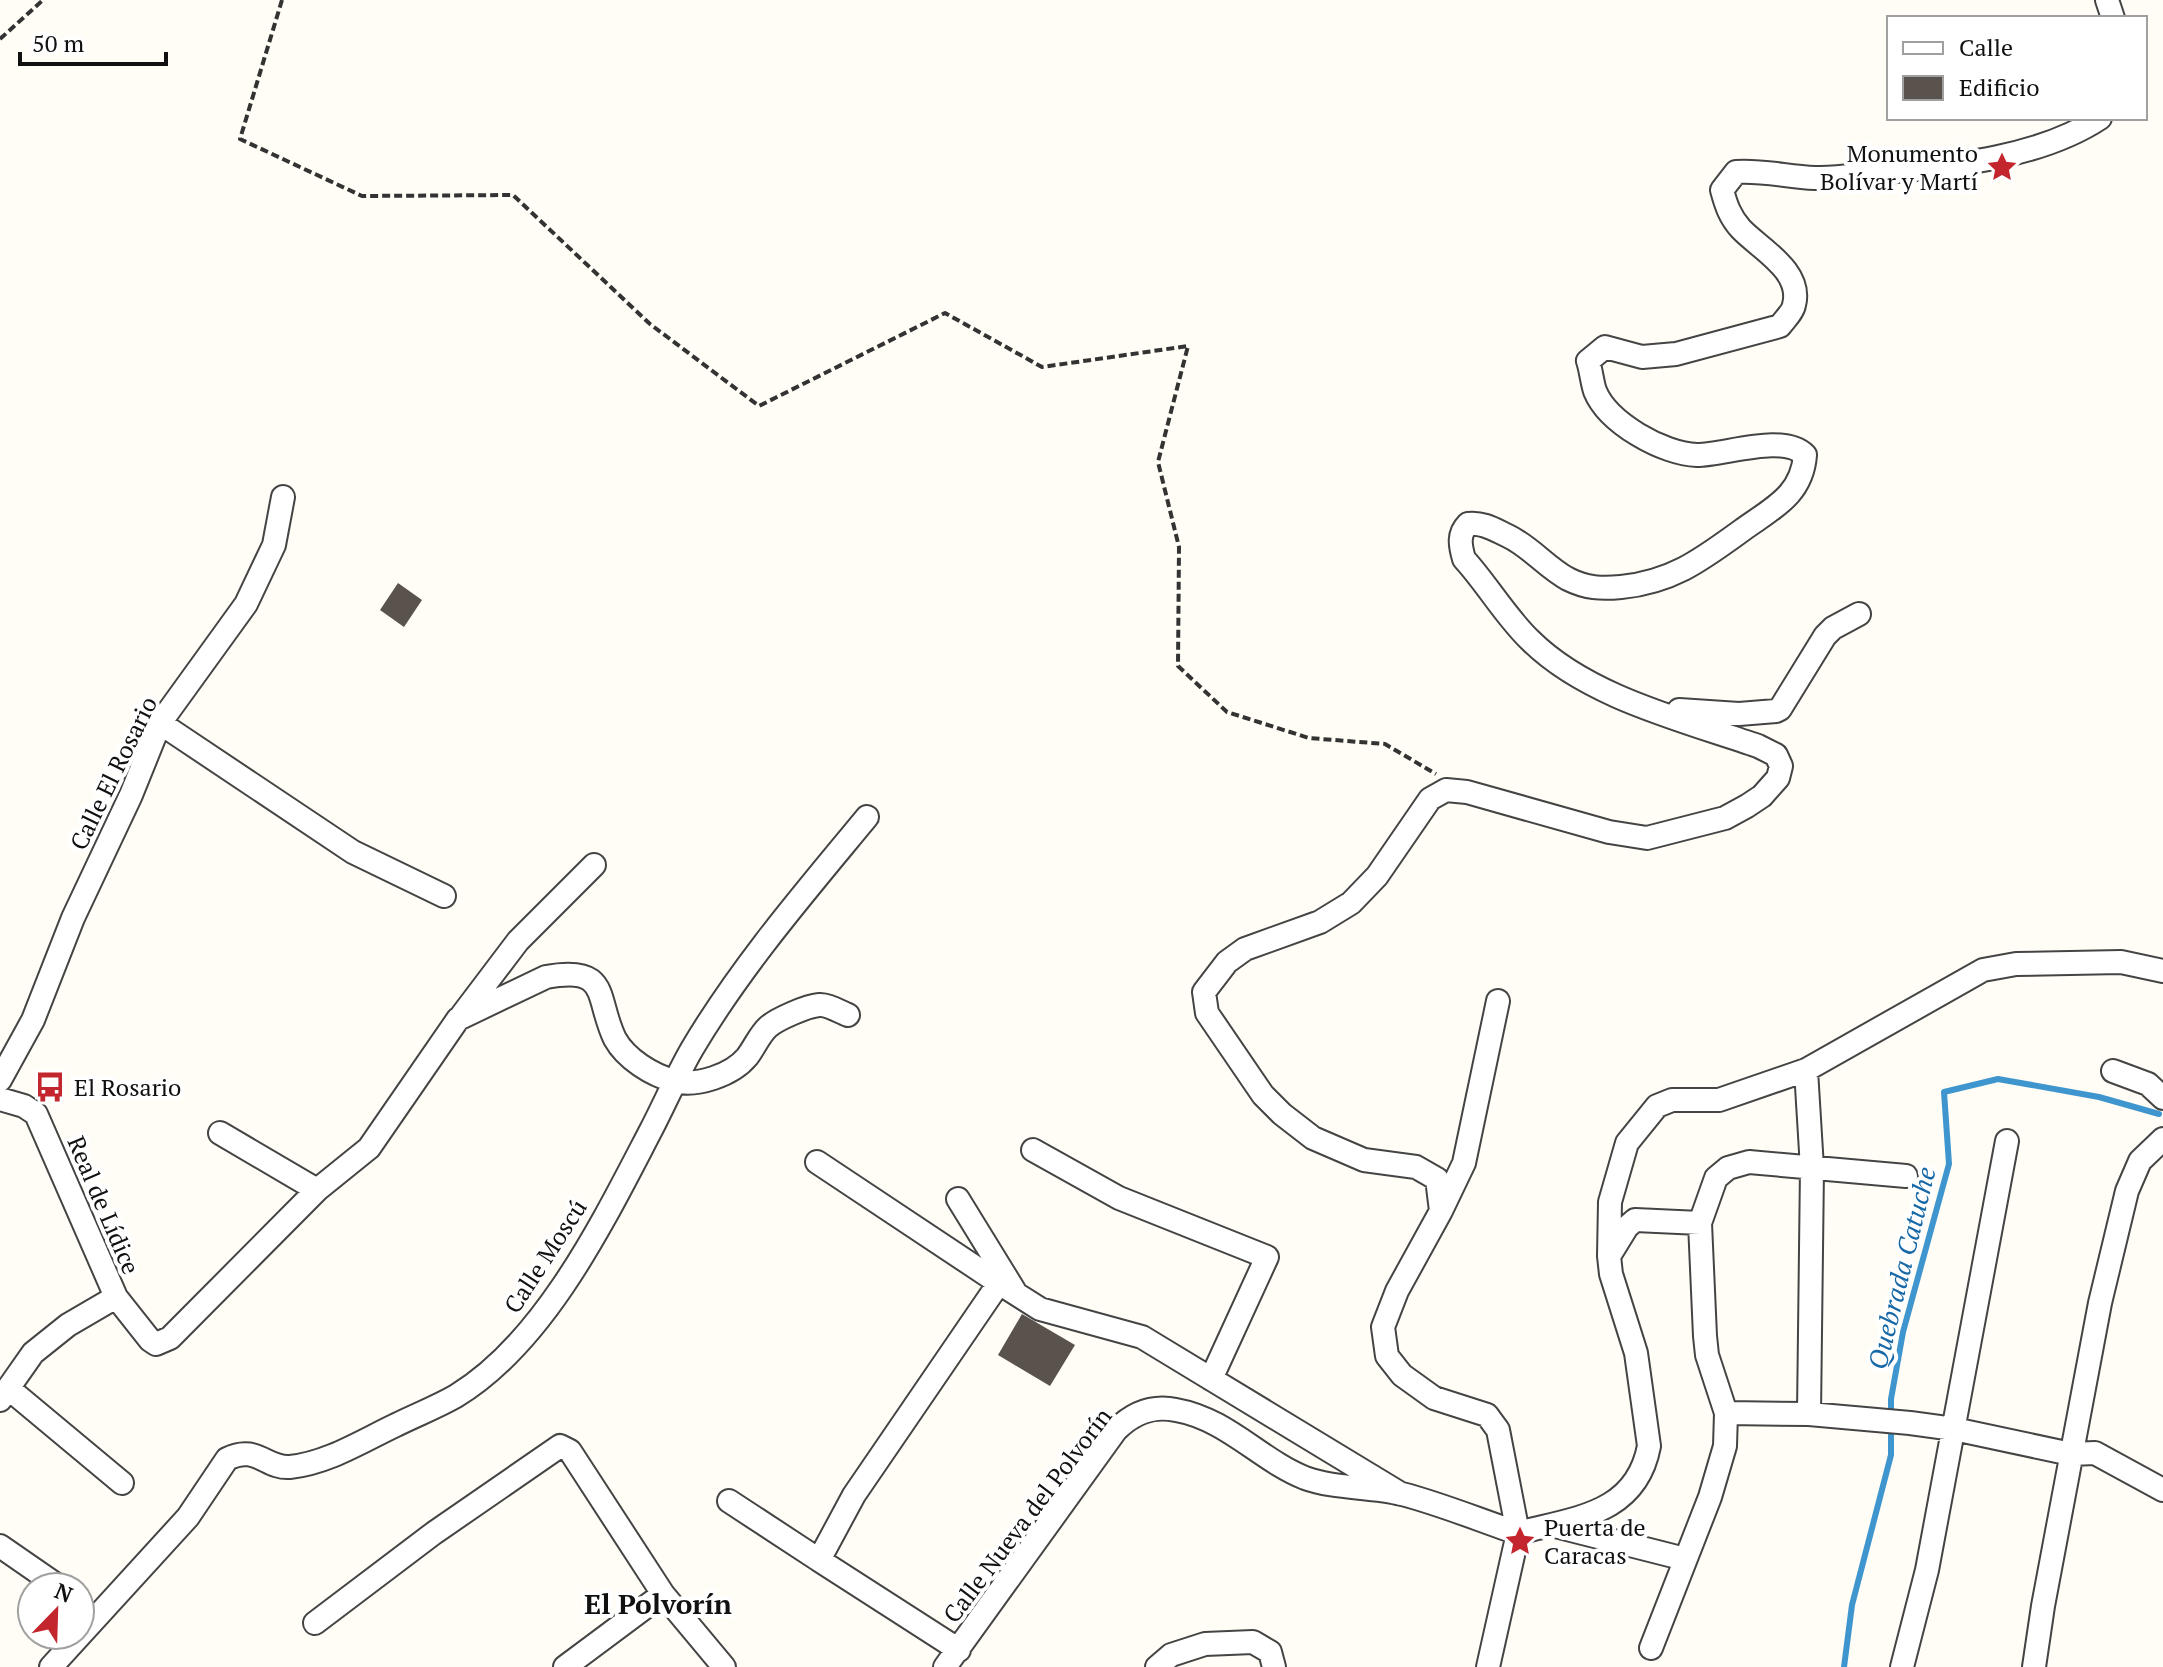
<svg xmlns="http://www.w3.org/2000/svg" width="2163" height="1667" font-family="'PT Serif',serif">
	<rect width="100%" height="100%" fill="#fffdf5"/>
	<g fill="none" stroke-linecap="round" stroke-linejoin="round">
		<path stroke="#3f96cf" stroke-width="6" d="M1844,1667L1852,1605L1891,1455V1399L1903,1332L1949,1164L1944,1092L1998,1079L2099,1097L2159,1114"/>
	</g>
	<path fill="#5a524d" d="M398,583L422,600L404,627L380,610Z
		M1022,1314L1075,1345L1050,1386L998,1355Z"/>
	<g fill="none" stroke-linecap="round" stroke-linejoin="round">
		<g stroke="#444" stroke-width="26">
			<path id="street" d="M2107,0L2113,18
				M1679,710L1739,714L1776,711L1780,709L1825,636L1833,628L1859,614
				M160,723L353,852L444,896
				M462,1015L518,941L594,865
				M1806,1070L1812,1168L1809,1414
				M2113,1071L2148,1084L2163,1098
				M0,1080L33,1020L73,918L131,795L160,723L246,604L274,545L283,497
				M0,1099L24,1106L36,1114L116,1297L68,1325L33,1353L0,1400
				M220,1133L317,1190
				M1033,1150L1119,1198L1267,1257L1211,1379
				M817,1162L999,1283
				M958,1199L1014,1290
				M1441,1211L1464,1163L1498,1001
				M1611,1253L1627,1227L1635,1220L1700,1223
				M116,1297L150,1340L156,1344L170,1338L317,1190L369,1148L458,1019L546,977C611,965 595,998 615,1039C626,1059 652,1075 674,1081C697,1087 732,1075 747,1057C754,1048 760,1034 768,1027C777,1019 807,1006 819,1005C827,1004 840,1012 848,1015
				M8,1388L122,1483
				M1726,1413L1809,1414L1910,1423L1954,1429L2071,1454L2095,1453L2163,1490
				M729,1501L819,1560L854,1495L999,1283L1040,1309L1142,1337L1401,1494
				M1555,1526L1685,1559
				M1518,1533C1574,1518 1636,1515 1649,1446L1636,1353L1611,1274L1609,1256L1610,1202L1627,1143L1657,1106L1672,1100H1719L1806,1070L1983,970L2016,964L2121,962L2163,971
				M0,1546L55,1584
				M819,1560L959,1650
				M315,1623L434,1533L560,1446L570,1451L663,1594L724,1667
				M1651,1648L1710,1497L1725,1446L1726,1413L1707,1355L1705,1336L1700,1223L1716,1178L1728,1168L1749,1162L1906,1176
				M51,1667L188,1517L227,1459C257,1444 266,1469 290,1467C328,1463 362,1441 396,1425C416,1415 437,1407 456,1396C545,1342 604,1220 651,1130C665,1103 677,1075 692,1049C741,966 806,891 867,817
				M565,1667L663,1594
				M945,1667L1116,1430C1133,1413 1152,1405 1176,1410C1227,1419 1260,1460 1305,1478C1335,1489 1371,1486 1402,1494C1441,1504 1479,1520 1518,1533
				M1157,1667L1171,1655L1205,1644L1253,1642L1270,1652L1274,1667
				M1488,1667L1518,1533L1498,1430L1487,1415L1434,1398L1402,1375L1387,1356L1383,1327L1397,1291L1441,1211L1437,1179L1416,1167L1364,1160L1313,1138L1282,1114L1263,1095L1207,1013L1204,992L1227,962L1245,949L1320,922L1351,903L1377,876L1430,799L1446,790L1467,792L1609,832L1647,838L1725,818L1747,806L1762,796L1778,778L1781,766L1776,755L1758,746C1683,720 1587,697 1530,640C1505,616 1487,584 1464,559C1460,545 1458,534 1468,524C1483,522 1495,530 1508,536C1531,547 1546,567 1568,579C1586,588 1601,589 1621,587C1672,582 1701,560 1741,531C1771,509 1802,496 1805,455C1783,433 1725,455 1697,455C1663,454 1608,423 1595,391C1592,382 1591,370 1588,361L1605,347L1642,357L1676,354L1780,326C1784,320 1793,312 1794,305C1803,271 1760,249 1741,229C1730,217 1726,205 1722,190L1736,172C1763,170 1788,177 1815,178C1835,179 1856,175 1876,173C1948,166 2038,159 2100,118
				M1902,1667L1927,1570L2007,1141
				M2034,1667L2043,1606L2100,1303L2127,1191L2140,1161L2163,1139"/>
		</g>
		<path stroke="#333" stroke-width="4" stroke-dasharray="8 4" stroke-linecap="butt" d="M282,0L240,139L362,196L513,195L650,324L759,406L945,313L1042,367L1188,346L1158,462L1179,547L1178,666L1227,712L1309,738L1385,744L1436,774
			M0,39L43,0"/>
		<use href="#street" stroke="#fff" stroke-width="22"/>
	</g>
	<defs>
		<g id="sight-bare" transform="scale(2.4)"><path d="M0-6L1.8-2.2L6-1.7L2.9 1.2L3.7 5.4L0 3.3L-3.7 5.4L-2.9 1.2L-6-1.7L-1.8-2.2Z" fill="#c4262e" stroke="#fff" stroke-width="2.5" paint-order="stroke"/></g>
		<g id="bus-bare" transform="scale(2.4)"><path d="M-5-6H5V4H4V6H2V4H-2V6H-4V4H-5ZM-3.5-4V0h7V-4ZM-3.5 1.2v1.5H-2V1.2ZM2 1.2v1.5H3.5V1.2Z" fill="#c4262e" stroke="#fff" stroke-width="2.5" paint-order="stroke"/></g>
	</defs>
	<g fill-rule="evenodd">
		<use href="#sight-bare" x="2002" y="167"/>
		<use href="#bus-bare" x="50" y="1087"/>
		<use href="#sight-bare" x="1520" y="1541"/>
	</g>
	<g text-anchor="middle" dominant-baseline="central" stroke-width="8" stroke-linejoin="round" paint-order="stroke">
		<g font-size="24" fill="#111" stroke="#fff" text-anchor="start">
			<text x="1978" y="153" text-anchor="end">Monumento<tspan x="1978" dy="28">Bolívar y Martí</tspan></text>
			<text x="74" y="1087">El Rosario</text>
			<text x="1544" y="1527">Puerta de<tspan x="1544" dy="28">Caracas</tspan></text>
		</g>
		<g font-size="24" fill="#111" stroke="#fff">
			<text transform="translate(113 773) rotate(-64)">Calle El Rosario</text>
			<text transform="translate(104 1205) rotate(67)">Real de Lídice</text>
			<text transform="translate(545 1256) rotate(-57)">Calle Moscú</text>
			<text transform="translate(1027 1515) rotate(-53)">Calle Nueva del Polvorín</text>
		</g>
		<g font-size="26" font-style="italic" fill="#1768a6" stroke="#fff">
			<text transform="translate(1901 1268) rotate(-76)">Quebrada Catuche</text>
		</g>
		<g font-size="28" font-weight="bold" fill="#111" stroke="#fff">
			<text x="658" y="1603">El Polvorín</text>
		</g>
	</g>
	<rect x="1887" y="16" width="260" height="104" fill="#ffffff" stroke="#a0a0a0" stroke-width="2"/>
	<rect x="1903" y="42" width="40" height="12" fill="#ffffff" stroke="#a0a0a0" stroke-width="2"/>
	<text x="1959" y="56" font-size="24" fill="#111111">Calle</text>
	<rect x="1903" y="76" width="40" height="24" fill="#5a524d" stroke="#a0a0a0" stroke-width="2"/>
	<text x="1959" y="96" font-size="24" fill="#111111">Edificio</text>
	<g transform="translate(56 1611) rotate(23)"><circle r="38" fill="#ffffff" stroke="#a0a0a0" stroke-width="2"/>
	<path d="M0-6L14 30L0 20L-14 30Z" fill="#c4262e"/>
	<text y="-12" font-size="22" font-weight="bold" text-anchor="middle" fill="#111111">N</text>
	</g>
	<path d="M20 52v12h146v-12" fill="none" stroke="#111111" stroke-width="4"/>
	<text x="32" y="52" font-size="24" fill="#111111" stroke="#ffffff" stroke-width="6" paint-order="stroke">50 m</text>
</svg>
